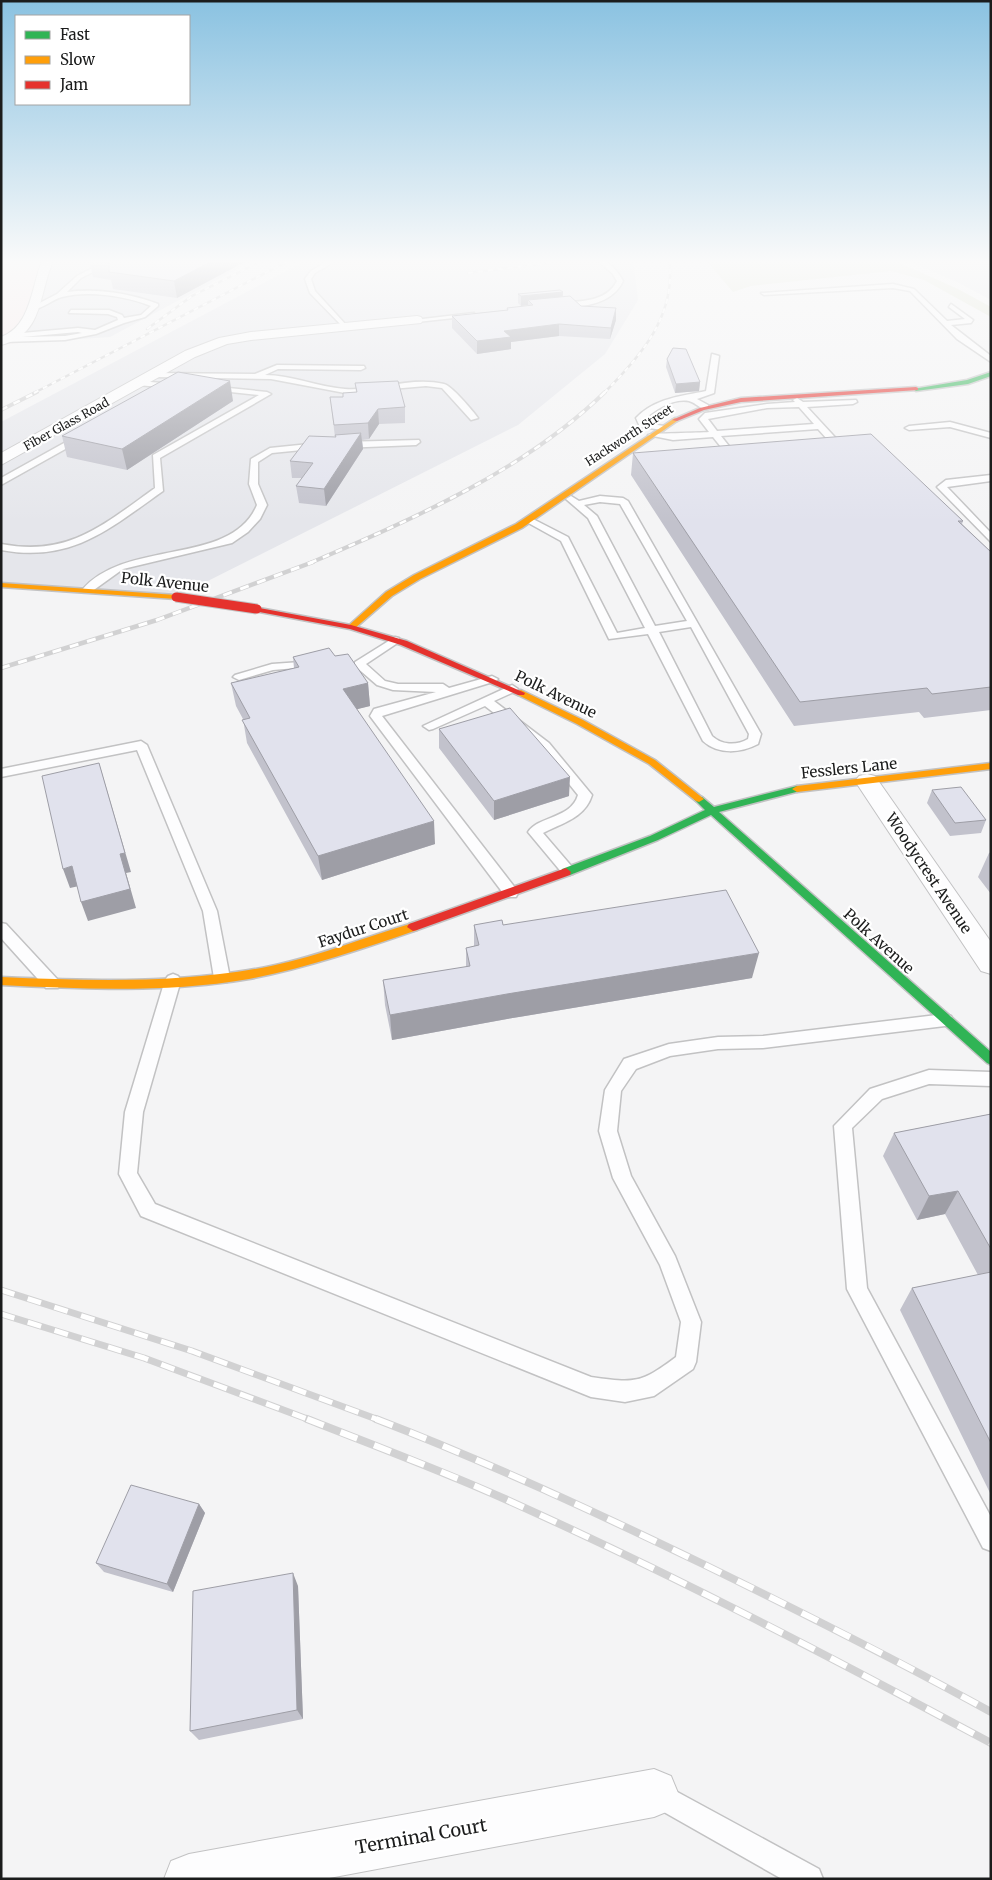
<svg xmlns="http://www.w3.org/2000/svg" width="992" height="1880" font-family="Merriweather,serif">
	<rect width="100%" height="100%" fill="#f4f4f5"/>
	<path fill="#e5e6eb" d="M49,259H256L110,337L22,343Z
		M309,259H633L638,300L605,354L518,425L176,597L1,586V422Z
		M904,259H991V300L959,283Z"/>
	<path fill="#f9eaeb" d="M1,259H49L22,343L1,344Z"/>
	<path fill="#dee2cf" d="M705,259H891L958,289L991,307V317L924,280L891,271L751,286L733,292Z"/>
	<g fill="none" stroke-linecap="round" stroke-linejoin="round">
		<g stroke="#c2c2c3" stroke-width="3">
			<path id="lane" d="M110,259H119L81,278L67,292C97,288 130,293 158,304V306L145,317L124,323L96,334L65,340L4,342V338L22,333L78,328L95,330L118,320L117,317L108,314L69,313L71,310H109L122,315L124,318L141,315L151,306C126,296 88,290 62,297C53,299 37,313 30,308L57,294L77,276ZM78,332L82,333L65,336L22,337Z
				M331,259H339L315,273L311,279L315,291L347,326L344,328L310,293L305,279L311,271Z
				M595,259C608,259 617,270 623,281C612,305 579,309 555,306L557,303C579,301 606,303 617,281L612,273Z
				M893,284L914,289L947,321L965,319L949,307L951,304L973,320L971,323L951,325L991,356V362L957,339L910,291L893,288L764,295L761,293Z
				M474,313L472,316L417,322L414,320Z
				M712,354L719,356L714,393L697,399L708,405V409C700,410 697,403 689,401C673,398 657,409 644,419L646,423L664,426V430L640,427L636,418C655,398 682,396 706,391Z
				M277,365L364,366L365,368L361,370L278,369L265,375C292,375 318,387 345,389C377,391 412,376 444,384C451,385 473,411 478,418L471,420L442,388L426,386L345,393L271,379L154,377L150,375L154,373L255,374Z
				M139,381L174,384L178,386L174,388L136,385L135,383Z
				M209,386L267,392L271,394L160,458L163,491C109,529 72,563 1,550V544C69,557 103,525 155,488L153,455L259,395L212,390H209Z
				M797,398L803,402L856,400L857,402L853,404L807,407L844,447V451H838L818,429L721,436L740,460L736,463L733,462L713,437L673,440L648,435C651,433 699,433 709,432L699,419L705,413L767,404L795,402L793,400ZM799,407L814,424L717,431L708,419L767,408Z
				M950,422L991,433V438L950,427L909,430L905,428L909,426Z
				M82,433L86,436L85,438L1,485V478Z
				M419,440L420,442L416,445L342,448L338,445L342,442Z
				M319,443L323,446L322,448L272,453L258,462V484L267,505L260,519L248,532L232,543L123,569L91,592H83L82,590C126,538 231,567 257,505L249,484L251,459L270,448Z
				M991,475V481L947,487L991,533V542L937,487L946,480Z
				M600,496L623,498L628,501L761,734L758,744C741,753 718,755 703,741L648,634L609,639L561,541L523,520L531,518L568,537L617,633L645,628L588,518L566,499L571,496L579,501ZM600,502L620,504L687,621L655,626L597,516L584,505ZM691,627L749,734L748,739C736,746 722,745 712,736L659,632Z
				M395,637L399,638V642L366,664L385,681L398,684H443L449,688L492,676L498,679L496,681L382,716L516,889L518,893L516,897H506L370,716L374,709L436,692L393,690L377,685L355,666V662Z
				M315,661L319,662V666L273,670L239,680L233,677L235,675L272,664Z
				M512,685L518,689L516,691L494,701L549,743L592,795C585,818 562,823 543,833L573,868L575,871L573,874H563L528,832C540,815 571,819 578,795L541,749L485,706L433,729L429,730L423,726Z
				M141,741L147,745L217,911L230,978L227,982H217L214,978L203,911L137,750L1,777V769Z
				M1,923L6,924L58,980L60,984L58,988H46L1,938Z
				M173,974L178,976L181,980L143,1112L137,1173L155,1204L591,1377C635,1383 640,1384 676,1357L681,1322L660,1265L613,1178L599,1131L605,1090L624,1059L669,1044L718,1037L763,1036L945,1014L951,1016L953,1020L951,1024L945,1026L763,1048L718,1049L670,1056L636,1069L621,1091L617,1131L631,1176L675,1256L701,1322L696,1362L693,1369L654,1396L625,1402L591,1397L141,1216L119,1174L125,1112L165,980L168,976Z
				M929,1070L991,1072V1086L929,1084L882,1099L852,1128L867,1288L991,1517V1551L983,1548L847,1289L834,1126L870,1089Z
				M657,1781L819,1869L823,1879H782L648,1803L644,1794L648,1785Z"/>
		</g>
		<g stroke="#c2c2c3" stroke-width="2">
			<path id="street" d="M43,259H54C38,293 45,334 1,345V337C32,326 31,285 43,259Z
				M417,316L421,317L423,320L421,323L251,340L227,344L195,357L1,465V453L185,351L219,338L251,332Z
				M867,774L875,776L991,942V974L981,971L855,781L859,776Z
				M654,1769L671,1776L678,1793L671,1810L654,1817L324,1879H164L171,1861L189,1854Z"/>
		</g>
		<g stroke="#c2c2c3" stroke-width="3">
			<path id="fast" d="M991,372V376L968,384L916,391L913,389L967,380Z
				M797,786L802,789L800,791L719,812L991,1052V1065L987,1063L711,815L658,840L570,875H562L561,872L562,869L650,836L705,810L694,799L696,797H702L714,807Z"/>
		</g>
		<g stroke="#c2c2c3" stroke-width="3">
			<path id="slow" d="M675,418L678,420L677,421L522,528L420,579L392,596L354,629L347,627L386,592L414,575L516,524Z
				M1,583L176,595L180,597L176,599L1,587Z
				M521,690L583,720L655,760L704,799L699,802L696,801L649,764L577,724L518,695V691Z
				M991,763V769L797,792L792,789L797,786Z
				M413,923L419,927L417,930C362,949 306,968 249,979C168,993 83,989 1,985V977C91,981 183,984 271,966C320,956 365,937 413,923Z"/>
		</g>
		<g stroke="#c2c2c3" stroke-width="3">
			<path id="jam" d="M916,387L918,388V390L741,402L704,410L677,421L672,420L700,408L741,398Z
				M254,607L351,625L407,641L525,693L524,695H518L401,645L350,629L254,611Z
				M566,868L571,872L570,875L417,930L413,931L407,927L409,924Z"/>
		</g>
		<use href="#lane" fill="#fdfdfe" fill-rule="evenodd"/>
		<use href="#street" fill="#fdfdfe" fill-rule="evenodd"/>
		<use href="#fast" fill="#30b455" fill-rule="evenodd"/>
		<use href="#slow" fill="#ff9f0a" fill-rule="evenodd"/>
		<use href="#jam" fill="#e5322d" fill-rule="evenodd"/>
		<g stroke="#d1d1d2" stroke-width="2.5">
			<path id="rail-far4" d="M468,273L580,259
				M147,329L192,296L265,259
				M34,393L292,259
				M604,393C641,356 677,315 669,259"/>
		</g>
		<g stroke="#d1d1d2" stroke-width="4">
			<path id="rail-far3" d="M1,410L37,392
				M310,563C413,519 524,471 605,392"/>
		</g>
		<g stroke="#d1d1d2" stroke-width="4.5">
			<path id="rail-far2" d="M1,668L157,620L313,562"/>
		</g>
		<g stroke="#d1d1d2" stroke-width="7">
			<path id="rail-far1" d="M1,1290L192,1351L379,1420
				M1,1314L144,1358L310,1420"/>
		</g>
		<g stroke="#d1d1d2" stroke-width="8">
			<path id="rail" d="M307,1419C373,1445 440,1470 505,1499C670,1573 831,1657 991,1743
				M376,1419C488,1462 597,1513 705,1565C801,1612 897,1660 991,1712"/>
		</g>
		<use href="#rail-far4" stroke="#fff" stroke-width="2" stroke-dasharray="5" stroke-linecap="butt"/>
		<use href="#rail-far3" stroke="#fff" stroke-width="2.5" stroke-dasharray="7" stroke-linecap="butt"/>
		<use href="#rail-far2" stroke="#fff" stroke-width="3" stroke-dasharray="9" stroke-linecap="butt"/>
		<use href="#rail-far1" stroke="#fff" stroke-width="5" stroke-dasharray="14" stroke-linecap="butt"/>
		<use href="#rail" stroke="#fff" stroke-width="6" stroke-dasharray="18" stroke-linecap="butt"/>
		<g stroke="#c2c2c3" stroke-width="11" stroke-linecap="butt">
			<path id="jam-bridge" d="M176,597L257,609"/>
		</g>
		<use href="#jam-bridge" stroke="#e5322d" stroke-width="9"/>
	</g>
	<path fill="#c2c2cc" d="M250,259L177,298L113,289L111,280L93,277L89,260Z
		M563,292V297L581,306L616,308V320L610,339L559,336L511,342V349L477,354L452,328V316L507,310V308L528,306V305L521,306L518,303V294Z
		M667,359L700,382L699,391L675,393L666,367Z
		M355,383L405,407V423L379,424L369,439L362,440L363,449L326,506L299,503L296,486L302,478H292L290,461L335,437L330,397H343L356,392Z
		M233,401L127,470L67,457L62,436Z
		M633,453L963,521L962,524L991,552V710L924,718L919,712L794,726L631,475Z
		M335,656L368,683L370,706L357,709L435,844L322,880L247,743L243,719L236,706L231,683L294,668L293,657Z
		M439,729L569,796L494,820L439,748Z
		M932,790L986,820L981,833L950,836L927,803Z
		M991,852V894L978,877L989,853Z
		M474,925H503L752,978L507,1019L392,1040L385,1005L383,980L466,967V948L474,946Z
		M991,1114V1495L900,1310L912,1288L978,1275L945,1214L917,1220L883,1156L894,1133Z
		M199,1504L205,1513L173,1592L104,1572L96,1563Z
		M298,1586L303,1719L199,1740L190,1731Z"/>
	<path fill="#9e9ea6" d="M216,259H250L177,298L174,281Z
		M563,292L562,301L528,300V305L521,306V296Z
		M616,308V320L610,339L611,328Z
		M559,324V336L511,342V349L477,354V341L504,331Z
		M230,381L233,401L127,470L122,449Z
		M700,382L699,391L675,393L676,384Z
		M378,409L379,424L369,439L368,423Z
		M361,433L363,449L326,506L324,489Z
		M368,683L370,706L346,712L343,689Z
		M99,763L131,872L126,873L136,908L88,921L81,902Z
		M570,777L569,796L494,820V801Z
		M434,821L435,844L322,880L318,856Z
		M72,866L79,886L70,888L63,869Z
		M759,953L752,978L507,1019L392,1040L390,1015L507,994Z
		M958,1191L945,1214L917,1220L929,1196Z
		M199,1504L205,1513L173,1592L167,1584Z
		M293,1573L298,1586L303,1719L297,1710Z"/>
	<path fill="#e1e2ed" stroke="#9e9ea6" d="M90,259H216L174,281L109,272V263L89,260Z
		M560,290L563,292L521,296L518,294Z
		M570,296L581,306L616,308L611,328L559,324L504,331L511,337L477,341L452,316L508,310L507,308L533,305L528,300Z
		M673,348L686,349L700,382L676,384L667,359Z
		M178,372L230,381L122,449L62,436Z
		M398,381L405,407L378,409L368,423L334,425L330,397H343V393L357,392L355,383Z
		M361,433L324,489L296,486L313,463L290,461L309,436L336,437L335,435Z
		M871,434L963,521H958L991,552V687L932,694L927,688L800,702L633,453Z
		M329,648L335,656L348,654L368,683L343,689L434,821L318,856L242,720L250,718L231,683L299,667L293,657Z
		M510,708L570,777L494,801L439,729Z
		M99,763L125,853L120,854L130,889L81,902L72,866L63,869L42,776Z
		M961,787L986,820L955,823L932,790Z
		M726,890L759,953L507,994L390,1015L383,980L470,966L466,948L479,945L474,925L502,920L503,925Z
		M991,1114V1249L958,1191L929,1196L894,1133Z
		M991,1272V1443L912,1288Z
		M131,1485L199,1504L167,1584L96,1563Z
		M293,1573L297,1710L190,1731L193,1591Z"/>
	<linearGradient id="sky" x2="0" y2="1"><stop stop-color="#8ac2e1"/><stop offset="0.5" stop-color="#fafafa"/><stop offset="1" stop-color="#fafafa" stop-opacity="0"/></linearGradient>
	<rect width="992" height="523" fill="url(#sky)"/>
	<g text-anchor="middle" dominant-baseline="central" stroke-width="4.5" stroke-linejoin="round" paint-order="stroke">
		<g font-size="12" fill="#1b1c1c" stroke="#fff">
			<text transform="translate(66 424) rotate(-29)">Fiber Glass Road</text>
			<text transform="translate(629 435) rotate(-33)">Hackworth Street</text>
		</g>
		<g font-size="15" fill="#1b1c1c" stroke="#fff">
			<text transform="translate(165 582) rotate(6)">Polk Avenue</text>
			<text transform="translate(556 694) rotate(26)">Polk Avenue</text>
			<text transform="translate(849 768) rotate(-6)">Fesslers Lane</text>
			<text transform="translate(929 873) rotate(56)">Woodycrest Avenue</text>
			<text transform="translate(363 928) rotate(-18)">Faydur Court</text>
			<text transform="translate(879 941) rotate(42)">Polk Avenue</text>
		</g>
		<g font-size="18" fill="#1b1c1c" stroke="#fff">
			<text transform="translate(421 1836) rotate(-10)">Terminal Court</text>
		</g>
	</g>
	<rect width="992" height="1880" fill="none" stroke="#1b1c1c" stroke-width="5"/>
	<rect x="15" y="15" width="175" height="90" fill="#ffffff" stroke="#a4a4a4"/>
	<rect x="25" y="31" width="25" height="8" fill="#30b455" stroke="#a4a4a4"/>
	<text x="60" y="40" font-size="15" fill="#1b1c1c">Fast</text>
	<rect x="25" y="56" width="25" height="8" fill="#ff9f0a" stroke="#a4a4a4"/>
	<text x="60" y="65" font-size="15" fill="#1b1c1c">Slow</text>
	<rect x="25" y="81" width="25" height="8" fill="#e5322d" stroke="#a4a4a4"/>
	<text x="60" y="90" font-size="15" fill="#1b1c1c">Jam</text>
</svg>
